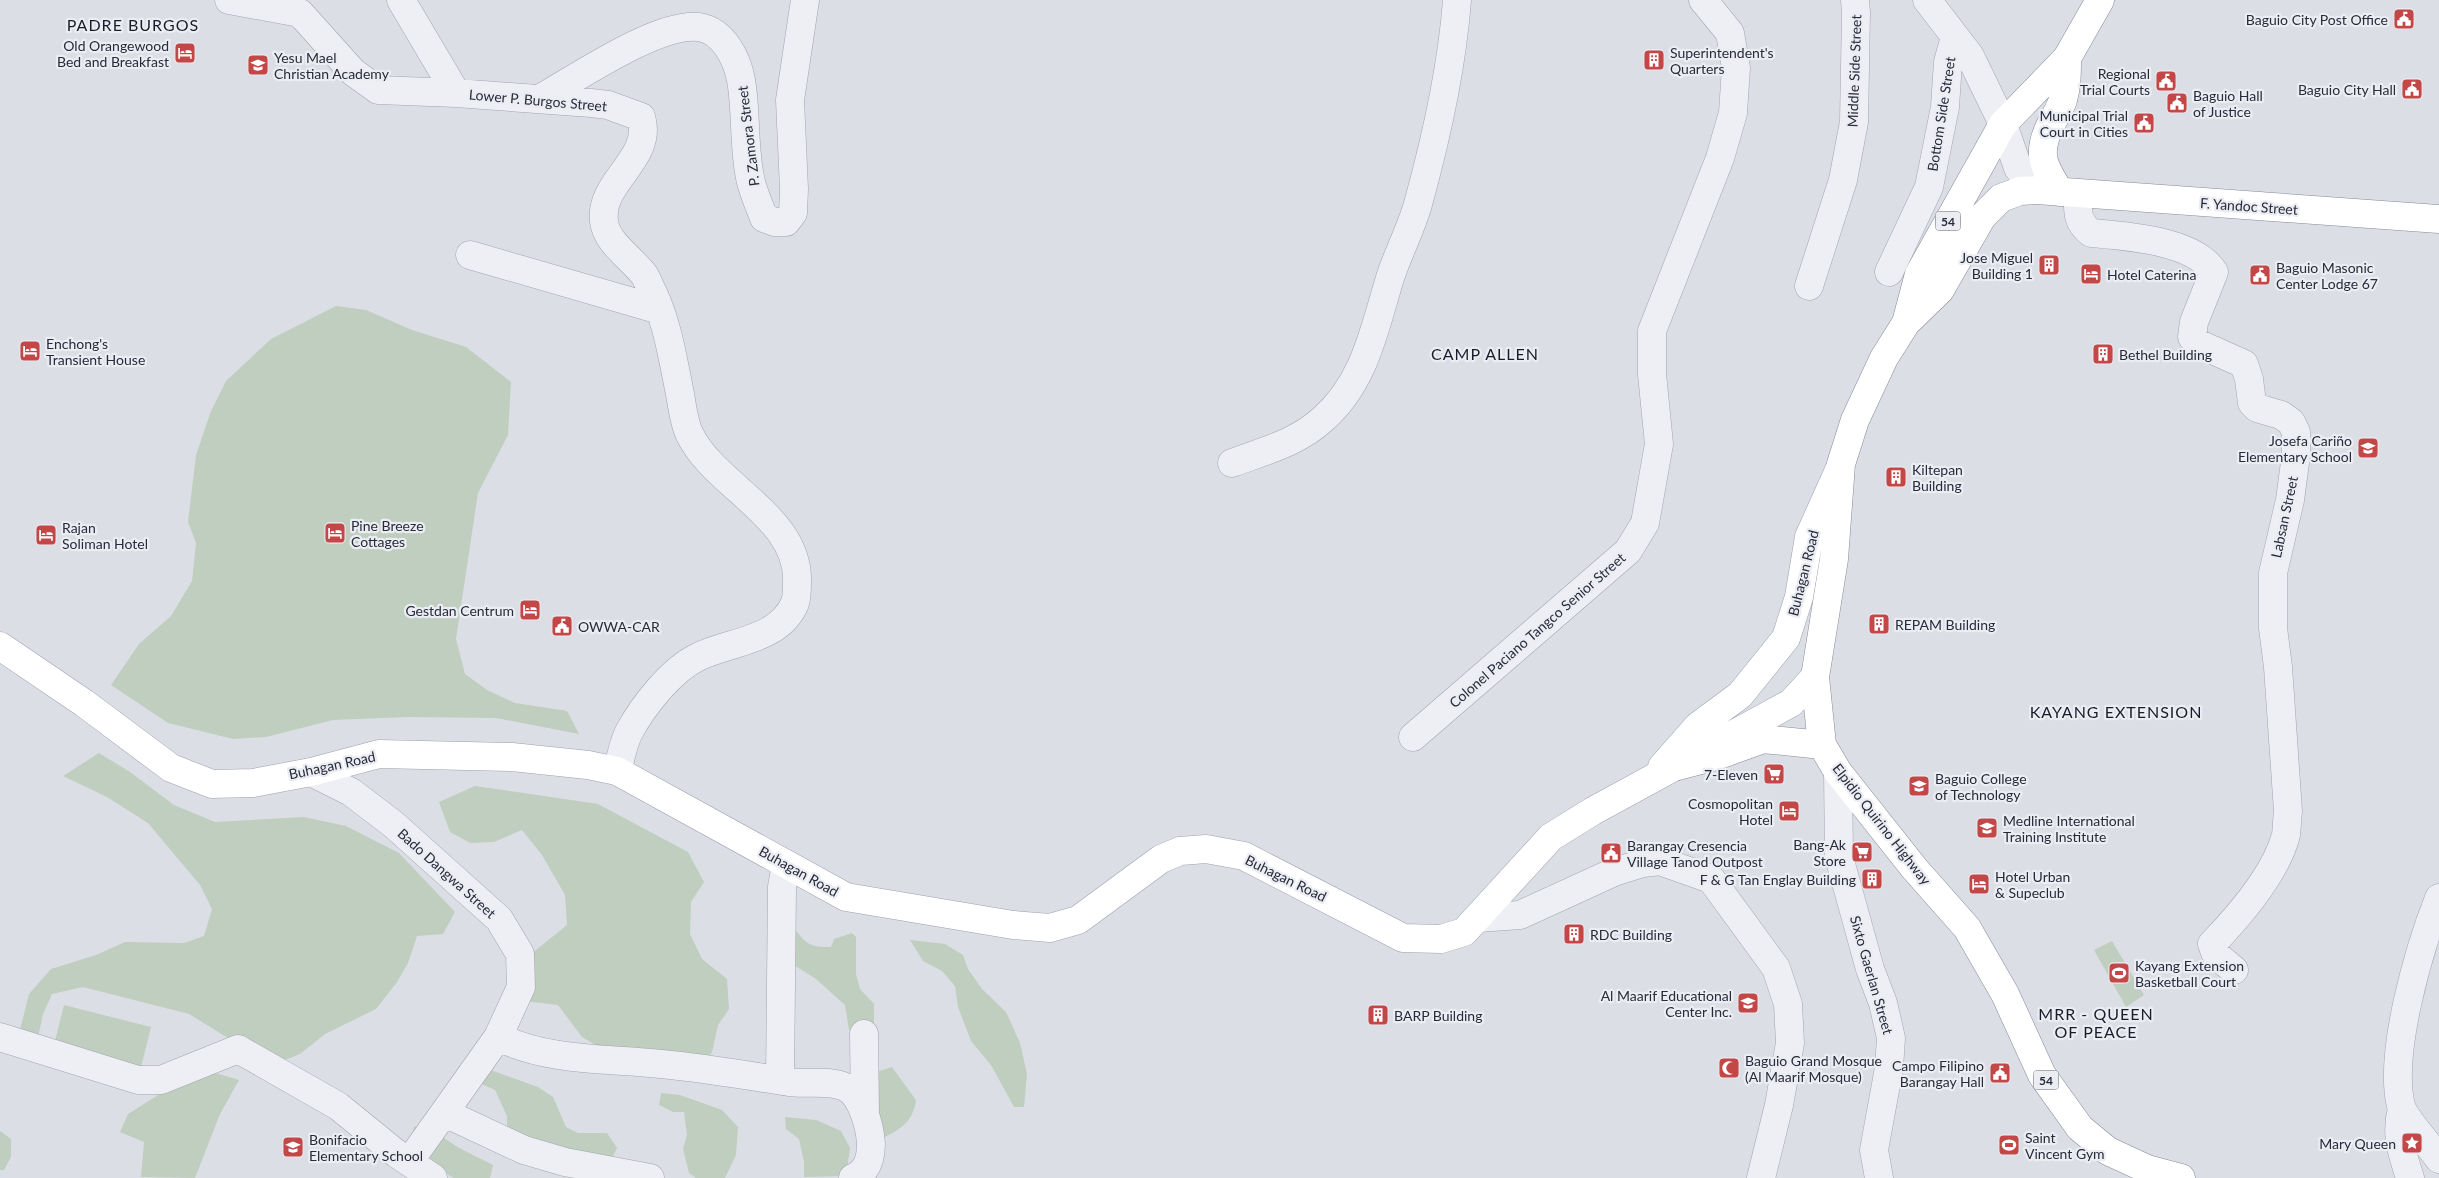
<svg xmlns="http://www.w3.org/2000/svg" width="2439" height="1178" font-family="Lato,sans-serif">
	<rect width="100%" height="100%" fill="#dcdee5"/>
	<path fill="#bfcebe" d="M336,306L366,310L412,330L466,347L511,382L508,435L478,493L456,639L465,674L487,690L515,703L567,711L579,734L496,718L408,717L333,720L266,737L233,739L168,723L111,685L139,644L171,616L192,581L196,543L188,522L196,455L211,411L226,381L271,339Z
		M99,753L130,772L174,805L215,822L304,817L346,826L399,853L455,912L443,934L417,936L408,963L397,982L376,1009L325,1034L300,1054L272,1065L189,1014L83,987L52,994L43,1014L37,1042L19,1034L29,994L51,969L96,955L125,942L184,943L204,936L212,909L200,885L148,823L107,797L63,776Z
		M475,786L598,804L688,852L704,882L691,902L690,934L702,959L727,979L729,1009L718,1025L712,1052L704,1066L604,1050L582,1037L558,1005L515,1000L531,954L567,925L565,895L542,855L522,830L494,842L470,843L450,832L439,802Z
		M794,928C807,945 810,947 831,947L834,939L852,933L856,937V974L860,989L874,1004V1024L862,1037L849,1030L845,1005L816,979L789,962Z
		M910,940L945,944L963,955L968,969L982,989L1006,1012L1020,1043L1027,1074L1024,1107H1014L991,1065L971,1041L958,1007L955,986L942,971L923,961Z
		M2112,941L2144,995L2126,1007L2094,950Z
		M64,1005L151,1027L140,1071L53,1049Z
		M892,1067L916,1100C913,1124 897,1131 877,1141L870,1074Z
		M488,1069L538,1087L553,1097L566,1127L578,1133H607L617,1148L611,1160L580,1165L507,1128V1116L495,1090L462,1075Z
		M209,1071L239,1080L220,1114L195,1178L141,1177L144,1142L120,1132L128,1114L195,1072Z
		M661,1093L680,1095L722,1110L738,1127L736,1155L725,1178H696L689,1173L683,1149L687,1135L684,1112H673L659,1105Z
		M785,1117L816,1120L841,1131L850,1148L846,1176L804,1177V1162L799,1139L786,1129Z
		M418,1126L429,1128L459,1148L493,1165L490,1178H454L450,1176L424,1154L413,1131L414,1127Z
		M0,1131L11,1139V1157L4,1170H0Z"/>
	<g fill="none" stroke-linecap="round" stroke-linejoin="round">
		<g stroke="#a2a5ae" stroke-width="29">
			<path id="minor" d="M229,0L300,13L353,72L378,90L456,93L591,103L608,105L641,117C654,159 599,181 604,221C606,243 633,259 645,276C648,282 651,289 654,295C668,326 673,360 680,394C682,406 684,422 689,433C714,487 800,516 797,583C797,589 797,597 795,603C779,641 730,641 698,657C671,670 643,706 629,732C623,743 621,758 617,771
				M401,0L456,93
				M1927,0L1970,56L2003,124L2018,168L2037,190
				M541,98C577,78 658,22 699,27C724,31 737,59 741,80C747,114 743,149 751,182C754,194 760,207 764,218L775,222H786L793,213L794,189L790,100L805,0
				M2078,194C2078,211 2076,221 2091,233C2125,236 2194,240 2214,272L2194,322L2192,337L2197,343L2244,364L2249,379L2252,403L2257,408L2281,415L2291,422L2296,432V455L2290,500L2273,573V628L2278,667L2288,811C2287,819 2287,827 2286,835C2276,873 2239,916 2212,944L2216,955L2234,970
				M470,255L660,310
				M1889,272L1929,187L1945,107L1948,62L1955,37
				M1809,286L1843,180L1854,122L1856,13L1855,0
				M1232,463C1264,451 1297,443 1323,419C1365,382 1374,330 1390,278C1398,253 1411,229 1418,204C1436,139 1452,67 1457,0
				M1413,737L1628,551L1645,523L1659,444L1652,374V331L1720,158L1733,113L1736,68L1730,33L1703,0
				M311,772L351,792L393,824L499,919L520,954L521,987L498,1037L409,1162
				M1838,772L1839,857L1870,969L1883,1003L1891,1038L1889,1068L1874,1150L1879,1178
				M2439,898C2419,949 2388,1054 2401,1106C2404,1118 2431,1147 2439,1159
				M1478,918L1520,915L1614,872L1643,863L1660,861L1711,879L1776,968L1788,1004L1790,1043L1779,1105L1761,1178
				M864,1034L865,1114
				M0,1037L138,1080H161L238,1049L338,1106L397,1154L433,1178
				M498,1037C551,1062 605,1058 661,1064C704,1068 746,1075 789,1082C807,1085 827,1079 845,1087C862,1095 870,1127 871,1144C871,1158 868,1171 853,1178
				M780,1080L782,887L786,864
				M2402,1109C2395,1134 2402,1153 2410,1178
				M445,1113L524,1150L565,1162L650,1178"/>
		</g>
		<g stroke="#9ca1b0" stroke-width="29">
			<path id="major" d="M0,646L84,703L171,768L212,784L253,783L311,772L379,754L512,757L588,765L617,771L846,897L1013,925L1050,928L1078,920L1161,859L1180,851L1206,849L1244,856L1403,938L1441,939L1464,932L1551,837L1593,811L1791,703L1815,677
				M1662,767L1698,726L1740,695L1786,638L1799,597L1809,537L1840,468"/>
		</g>
		<g stroke="#848a9b" stroke-width="29">
			<path id="highway" d="M2060,192C2043,166 2036,153 2051,124C2055,117 2060,108 2063,100C2067,86 2067,72 2067,58
				M1906,323L1919,274L2003,124L2067,58L2100,0
				M1678,766L1716,756L1763,739L1822,745
				M2181,1178L2147,1169L2108,1151L2080,1128L2042,1075L2005,994L1967,928L1914,868L1838,772L1822,745L1815,677L1834,559L1841,464L1855,420L1884,358L1906,323L1940,290L1982,217L2001,198L2020,191L2037,190L2439,219"/>
		</g>
		<use href="#minor" stroke="#eeeff4" stroke-width="28"/>
		<use href="#major" stroke="#fff" stroke-width="28"/>
		<use href="#highway" stroke="#fff" stroke-width="28"/>
	</g>
	<defs>
		<g id="civic-square" transform="scale(1.125)"><rect x="-9" y="-9" width="18" height="18" rx="4" fill="#c44748" stroke="#ebedf3"/><path d="M-.6-6.5H3V-4.5H.6V-3L4-1V1h2V6H-6V1h2V-1L-.6-3ZM-1.2 2.5V6h2.4V2.5Z" fill="#fff"/></g>
		<g id="hotel-square" transform="scale(1.125)"><rect x="-9" y="-9" width="18" height="18" rx="4" fill="#c44748" stroke="#ebedf3"/><path d="M-6-4.5h1.5V1H6V5H4.5V3h-9V5H-6ZM-4 0a1.8 1.8 0 1 1 3.6 0ZM.5 0V-2.5h3Q6-2.5 6 0Z" fill="#fff"/></g>
		<g id="building-square" transform="scale(1.125)"><rect x="-9" y="-9" width="18" height="18" rx="4" fill="#c44748" stroke="#ebedf3"/><path d="M-4-6H4V6H1V3H-1V6H-4ZM-2.5-4.3h1.7v1.8h-1.7ZM.8-4.3h1.7v1.8H.8ZM-2.5-1h1.7V.8h-1.7ZM.8-1h1.7V.8H.8Z" fill="#fff"/></g>
		<g id="school-square" transform="scale(1.125)"><rect x="-9" y="-9" width="18" height="18" rx="4" fill="#c44748" stroke="#ebedf3"/><path d="M0-5L7-2L0 1L-7-2ZM-4 1L0 2.5L4 1V4Q0 6-4 4Z" fill="#fff"/></g>
		<g id="supermarket-square" transform="scale(1.125)"><rect x="-9" y="-9" width="18" height="18" rx="4" fill="#c44748" stroke="#ebedf3"/><path d="M-6-5.5h2.5l.6 2H6L4.5 2H-2.5L-4.4-4H-6ZM-1.5 3.2a1.3 1.3 0 1 0 .1 0ZM3 3.2a1.3 1.3 0 1 0 .1 0Z" fill="#fff"/></g>
		<g id="university-square" transform="scale(1.125)"><rect x="-9" y="-9" width="18" height="18" rx="4" fill="#c44748" stroke="#ebedf3"/><path d="M0-5L7-2L0 1L-7-2ZM-4 1L0 2.5L4 1V4Q0 6-4 4Z" fill="#fff"/></g>
		<g id="stadium-square" transform="scale(1.125)"><rect x="-9" y="-9" width="18" height="18" rx="4" fill="#c44748" stroke="#ebedf3"/><path d="M0-5a6.5 5 0 1 0 0 10a6.5 5 0 1 0 0-10ZM-3.5-1.8h7v3.6h-7Z" fill="#fff"/></g>
		<g id="mosque-square" transform="scale(1.125)"><rect x="-9" y="-9" width="18" height="18" rx="4" fill="#c44748" stroke="#ebedf3"/><path d="M3.5-4.9A6 6 0 1 0 3.5 4.9A5 5 0 1 1 3.5-4.9Z" fill="#fff"/></g>
		<g id="sight-square" transform="scale(1.125)"><rect x="-9" y="-9" width="18" height="18" rx="4" fill="#c44748" stroke="#ebedf3"/><path d="M0-6L1.8-2.2L6-1.7L2.9 1.2L3.7 5.4L0 3.3L-3.7 5.4L-2.9 1.2L-6-1.7L-1.8-2.2Z" fill="#fff"/></g>
	</defs>
	<g fill-rule="evenodd">
		<use href="#civic-square" x="2404" y="19"/>
		<use href="#hotel-square" x="185" y="53"/>
		<use href="#building-square" x="1654" y="60"/>
		<use href="#school-square" x="258" y="65"/>
		<use href="#civic-square" x="2166" y="81"/>
		<use href="#civic-square" x="2412" y="89"/>
		<use href="#civic-square" x="2177" y="103"/>
		<use href="#civic-square" x="2144" y="123"/>
		<use href="#building-square" x="2049" y="265"/>
		<use href="#hotel-square" x="2091" y="274"/>
		<use href="#civic-square" x="2260" y="275"/>
		<use href="#hotel-square" x="30" y="351"/>
		<use href="#building-square" x="2103" y="354"/>
		<use href="#school-square" x="2368" y="448"/>
		<use href="#building-square" x="1896" y="477"/>
		<use href="#hotel-square" x="335" y="533"/>
		<use href="#hotel-square" x="46" y="535"/>
		<use href="#hotel-square" x="530" y="610"/>
		<use href="#building-square" x="1879" y="624"/>
		<use href="#civic-square" x="562" y="626"/>
		<use href="#supermarket-square" x="1774" y="774"/>
		<use href="#university-square" x="1919" y="786"/>
		<use href="#hotel-square" x="1789" y="811"/>
		<use href="#university-square" x="1987" y="828"/>
		<use href="#supermarket-square" x="1862" y="852"/>
		<use href="#civic-square" x="1611" y="853"/>
		<use href="#building-square" x="1872" y="879"/>
		<use href="#hotel-square" x="1979" y="884"/>
		<use href="#building-square" x="1574" y="934"/>
		<use href="#stadium-square" x="2119" y="973"/>
		<use href="#school-square" x="1748" y="1003"/>
		<use href="#building-square" x="1378" y="1015"/>
		<use href="#mosque-square" x="1729" y="1068"/>
		<use href="#civic-square" x="2000" y="1073"/>
		<use href="#sight-square" x="2412" y="1143"/>
		<use href="#stadium-square" x="2009" y="1145"/>
		<use href="#school-square" x="293" y="1147"/>
	</g>
	<g text-anchor="middle" dominant-baseline="central" stroke-width="4.5" stroke-linejoin="round" paint-order="stroke">
		<g fill="#ebedf3" stroke="#626572" stroke-width="1">
			<rect x="1935.5" y="211.5" width="25" height="19" rx="4"/>
			<rect x="2033.5" y="1070.5" width="25" height="19" rx="4"/>
		</g>
		<g font-size="12" font-weight="bold" fill="#272b3a">
			<text x="1948" y="221">54</text>
			<text x="2046" y="1080">54</text>
		</g>
		<g font-size="14" fill="#272b3a" stroke="#ebedf3" text-anchor="start">
			<text x="2388" y="19" text-anchor="end">Baguio City Post Office</text>
			<text x="169" y="45" text-anchor="end">Old Orangewood<tspan x="169" dy="16">Bed and Breakfast</tspan></text>
			<text x="1670" y="52">Superintendent's<tspan x="1670" dy="16">Quarters</tspan></text>
			<text x="274" y="57">Yesu Mael<tspan x="274" dy="16">Christian Academy</tspan></text>
			<text x="2150" y="73" text-anchor="end">Regional<tspan x="2150" dy="16">Trial Courts</tspan></text>
			<text x="2396" y="89" text-anchor="end">Baguio City Hall</text>
			<text x="2193" y="95">Baguio Hall<tspan x="2193" dy="16">of Justice</tspan></text>
			<text x="2128" y="115" text-anchor="end">Municipal Trial<tspan x="2128" dy="16">Court in Cities</tspan></text>
			<text x="2033" y="257" text-anchor="end">Jose Miguel<tspan x="2033" dy="16">Building 1</tspan></text>
			<text x="2276" y="267">Baguio Masonic<tspan x="2276" dy="16">Center Lodge 67</tspan></text>
			<text x="2107" y="274">Hotel Caterina</text>
			<text x="46" y="343">Enchong's<tspan x="46" dy="16">Transient House</tspan></text>
			<text x="2119" y="354">Bethel Building</text>
			<text x="2352" y="440" text-anchor="end">Josefa Cariño<tspan x="2352" dy="16">Elementary School</tspan></text>
			<text x="1912" y="469">Kiltepan<tspan x="1912" dy="16">Building</tspan></text>
			<text x="351" y="525">Pine Breeze<tspan x="351" dy="16">Cottages</tspan></text>
			<text x="62" y="527">Rajan<tspan x="62" dy="16">Soliman Hotel</tspan></text>
			<text x="514" y="610" text-anchor="end">Gestdan Centrum</text>
			<text x="1895" y="624">REPAM Building</text>
			<text x="578" y="626">OWWA-CAR</text>
			<text x="1758" y="774" text-anchor="end">7-Eleven</text>
			<text x="1935" y="778">Baguio College<tspan x="1935" dy="16">of Technology</tspan></text>
			<text x="1773" y="803" text-anchor="end">Cosmopolitan<tspan x="1773" dy="16">Hotel</tspan></text>
			<text x="2003" y="820">Medline International<tspan x="2003" dy="16">Training Institute</tspan></text>
			<text x="1846" y="844" text-anchor="end">Bang-Ak<tspan x="1846" dy="16">Store</tspan></text>
			<text x="1627" y="845">Barangay Cresencia<tspan x="1627" dy="16">Village Tanod Outpost</tspan></text>
			<text x="1995" y="876">Hotel Urban<tspan x="1995" dy="16">&amp; Supeclub</tspan></text>
			<text x="1856" y="879" text-anchor="end">F &amp; G Tan Englay Building</text>
			<text x="1590" y="934">RDC Building</text>
			<text x="2135" y="965">Kayang Extension<tspan x="2135" dy="16">Basketball Court</tspan></text>
			<text x="1732" y="995" text-anchor="end">Al Maarif Educational<tspan x="1732" dy="16">Center Inc.</tspan></text>
			<text x="1394" y="1015">BARP Building</text>
			<text x="1745" y="1060">Baguio Grand Mosque<tspan x="1745" dy="16">(Al Maarif Mosque)</tspan></text>
			<text x="1984" y="1065" text-anchor="end">Campo Filipino<tspan x="1984" dy="16">Barangay Hall</tspan></text>
			<text x="2025" y="1137">Saint<tspan x="2025" dy="16">Vincent Gym</tspan></text>
			<text x="309" y="1139">Bonifacio<tspan x="309" dy="16">Elementary School</tspan></text>
			<text x="2396" y="1143" text-anchor="end">Mary Queen</text>
		</g>
		<g font-size="14" fill="#272b3a" stroke="#ebedf3">
			<text transform="translate(1854 71) rotate(-88)">Middle Side Street</text>
			<text transform="translate(538 100) rotate(5)">Lower P. Burgos Street</text>
			<text transform="translate(1941 114) rotate(-81)">Bottom Side Street</text>
			<text transform="translate(748 136) rotate(-97)">P. Zamora Street</text>
			<text transform="translate(2249 206) rotate(4)">F. Yandoc Street</text>
			<text transform="translate(2284 517) rotate(-78)">Labsan Street</text>
			<text transform="translate(1803 573) rotate(-76)">Buhagan Road</text>
			<text transform="translate(1537 630) rotate(-41)">Colonel Paciano Tangco Senior Street</text>
			<text transform="translate(332 765) rotate(-12)">Buhagan Road</text>
			<text transform="translate(1882 824) rotate(52)">Elpidio Quirino Highway</text>
			<text transform="translate(799 871) rotate(29)">Buhagan Road</text>
			<text transform="translate(447 873) rotate(42)">Bado Dangwa Street</text>
			<text transform="translate(1286 878) rotate(26)">Buhagan Road</text>
			<text transform="translate(1872 975) rotate(74)">Sixto Gaerlan Street</text>
		</g>
		<g font-size="16" letter-spacing="1" fill="#191d2b" stroke="#ebedf3">
			<text x="133" y="24">PADRE BURGOS</text>
			<text x="1485" y="353">CAMP ALLEN</text>
			<text x="2116" y="711">KAYANG EXTENSION</text>
			<text x="2096" y="1013">MRR - QUEEN<tspan x="2096" dy="18">OF PEACE</tspan></text>
		</g>
	</g>
</svg>
